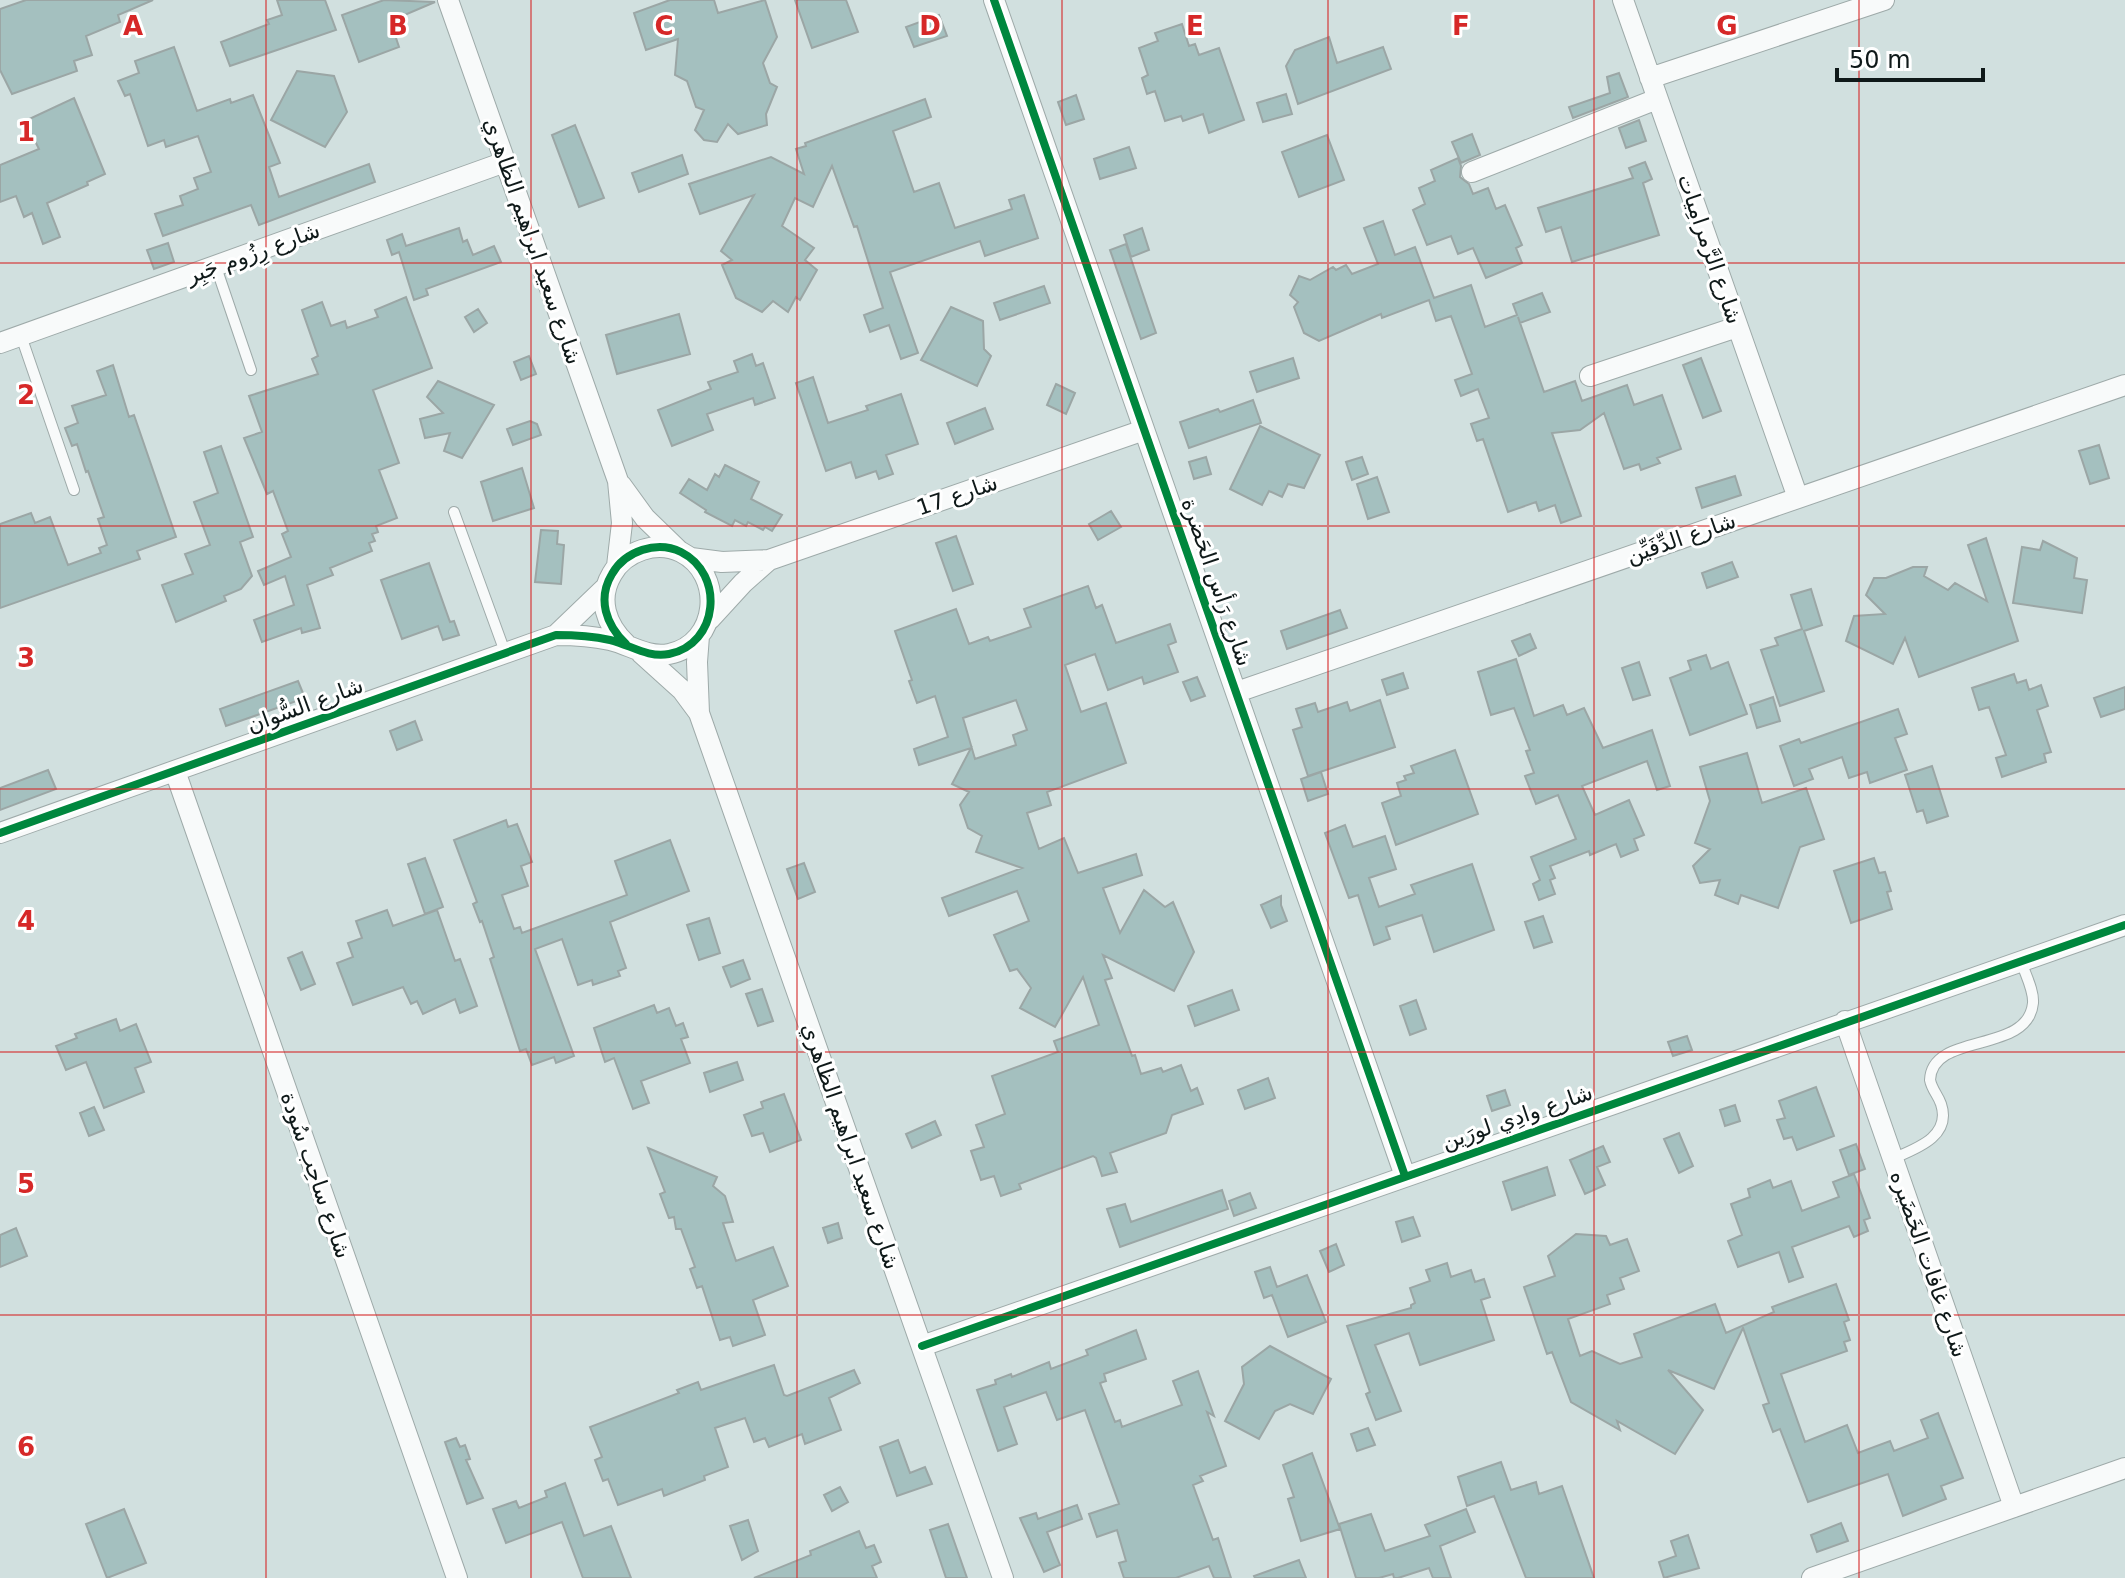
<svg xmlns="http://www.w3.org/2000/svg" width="2125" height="1578" font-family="'DejaVu Sans',Cairo,sans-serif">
	<rect width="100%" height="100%" fill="#d1e0df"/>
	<path fill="#a4c0bf" stroke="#9ba6a5" stroke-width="2" fill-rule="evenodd" d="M26,0H153L118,15L120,22L86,36L92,55L74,61L77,71L12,94L0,70V9Z
		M277,0H325L336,30L230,66L221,42L269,24L267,20L282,15Z
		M384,0L435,2L395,19L399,30L394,32L399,47L359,62L342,15Z
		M670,0H714L718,13L765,0L777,37L763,63L770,83L777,87L766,114L767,125L738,134L728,124L717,142L704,140L695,130L704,110L696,107L687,81L675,75L678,39L646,50L634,13Z
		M795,0H846L858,32L812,48Z
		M939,15L947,36L914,47L906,27Z
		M1182,24L1189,46L1195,44L1199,55L1219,48L1244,120L1209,133L1203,114L1183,121L1181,116L1165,121L1155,91L1147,94L1142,78L1148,75L1139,48L1158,41L1155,33Z
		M1329,37L1337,63L1383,47L1391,69L1298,104L1286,66L1295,50Z
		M174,47L197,111L230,99L231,103L253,95L280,163L269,167L279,197L369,164L375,182L259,225L251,205L163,236L155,214L183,205L180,196L198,189L194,178L211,172L198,136L166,147L164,140L148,146L130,94L125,96L118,81L139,73L135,61Z
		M297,71L334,76L347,112L325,147L271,120Z
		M1619,73L1628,97L1573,118L1569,107L1610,93L1607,77Z
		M1286,94L1292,114L1263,122L1257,103Z
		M1076,95L1084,119L1066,125L1058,102Z
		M74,98L105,174L87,182L88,185L47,203L60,237L43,244L32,213L24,217L16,196L0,202V165L39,149L25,121Z
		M925,99L931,117L893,131L914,192L939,183L955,228L1012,209L1009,200L1024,195L1038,238L985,256L980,241L890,272L918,353L901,359L889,325L870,332L864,315L883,308L857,226L854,227L832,166L813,207L795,198L782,226L814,248L805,260L817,270L800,300L796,297L788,312L773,301L762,312L736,298L722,265L732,260L721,251L754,195L700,214L689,184L771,157L804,174L796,149L806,146L805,143Z
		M1639,120L1646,141L1626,148L1619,128Z
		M575,125L604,198L579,207L552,135Z
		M1472,134L1480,155L1461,163L1452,142Z
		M1327,135L1344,180L1299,197L1282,152Z
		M1129,147L1136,168L1100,179L1094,159Z
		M682,155L688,174L639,192L632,173Z
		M1458,158L1461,166L1460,177L1469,184L1473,194L1488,188L1496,209L1505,205L1522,245L1516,248L1522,263L1486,278L1473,248L1458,254L1451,236L1427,245L1413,210L1425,204L1419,188L1435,181L1431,170Z
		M1645,162L1652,179L1643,183L1659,235L1572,262L1561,227L1546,232L1538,208L1633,178L1629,168Z
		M1383,221L1395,255L1415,247L1434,298L1471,285L1485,327L1517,315L1513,304L1542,293L1550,312L1520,323L1518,317L1544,392L1575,381L1582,401L1627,385L1634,405L1662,395L1681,449L1657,458L1660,463L1641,470L1639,464L1624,469L1604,413L1580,430L1552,433L1581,516L1561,523L1555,505L1539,511L1536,502L1508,512L1483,439L1477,441L1471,424L1489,418L1478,389L1461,396L1455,380L1472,374L1451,316L1436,321L1429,300L1382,318L1381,314L1319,341L1304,333L1294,307L1298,302L1290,295L1299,276L1310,280L1333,267L1336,270L1346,265L1352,274L1378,264L1364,228Z
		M459,228L463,242L467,240L473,255L494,246L501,262L426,289L428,295L414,300L399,252L392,255L387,240L402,234L406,246Z
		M1142,228L1149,250L1131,257L1124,235Z
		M168,243L174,262L154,269L147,250Z
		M1126,244L1156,333L1141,339L1110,250Z
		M1044,286L1050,303L1000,320L994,303Z
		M406,297L432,368L373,390L399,463L379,470L397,518L376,526L378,532L372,534L375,541L369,543L372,551L330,568L333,575L307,585L320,628L302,633L301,628L262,642L254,620L294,605L285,576L264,585L258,571L291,557L282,534L288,531L273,491L267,494L244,438L262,432L249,396L318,374L312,359L318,356L302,310L322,302L331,326L345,321L347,328L378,317L375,310Z
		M951,307L983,321L984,349L991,356L977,386L921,360Z
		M478,309L487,323L474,332L465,317Z
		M679,314L690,354L617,374L606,335Z
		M752,354L756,366L763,363L775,398L755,405L753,398L707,414L713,430L672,446L658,410L711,389L708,382L738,372L734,361Z
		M529,356L536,374L521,380L514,362Z
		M1293,358L1299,378L1257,392L1250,372Z
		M1701,358L1721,411L1703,418L1683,365Z
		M113,365L129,417L134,415L176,537L137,551L140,559L0,608V524L31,513L35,523L50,517L68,565L101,553L99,548L107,545L98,519L104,517L88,471L86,472L77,444L72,446L65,428L78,423L72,406L106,395L97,371Z
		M813,377L828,423L868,410L866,406L901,394L918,444L886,455L893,474L879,479L876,471L856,478L851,462L826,471L796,383Z
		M438,381L494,405L462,458L444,451L450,433L425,438L420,419L443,413L427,397Z
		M1056,384L1075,393L1066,414L1047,405Z
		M1253,400L1261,423L1189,448L1180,422L1218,409L1220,412Z
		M985,408L993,429L955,444L947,423Z
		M530,421L537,424L541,435L513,445L507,429Z
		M1260,426L1320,455L1304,488L1288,484L1282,497L1269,491L1262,505L1230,489Z
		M2099,445L2109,478L2090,484L2079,451Z
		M221,446L253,537L240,542L252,576L241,589L224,596L226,601L176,622L162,585L193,574L185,554L210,545L194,502L218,493L204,452Z
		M1206,457L1211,474L1194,479L1189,462Z
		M1362,457L1368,474L1352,480L1346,462Z
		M725,465L759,482L751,499L782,515L772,531L765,527L763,530L748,522L746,526L735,520L732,526L705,512L706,510L680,493L689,479L707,490L715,474L719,477Z
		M522,468L534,508L493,521L481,482Z
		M1735,476L1741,495L1702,508L1696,488Z
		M1377,477L1389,512L1368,519L1357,484Z
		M1111,511L1121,527L1098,540L1089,524Z
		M541,530L558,531L557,544L564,545L561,584L535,582Z
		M956,536L973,584L953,591L936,543Z
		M1986,538L2018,641L1919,677L1905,638L1893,664L1846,641L1854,616L1885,614L1866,595L1874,578H1886L1913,567H1927L1924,576L1948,590L1955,583L1987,601L1968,545Z
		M2043,541L2077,558L2074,578L2087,580L2082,613L2013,603L2022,547L2040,550Z
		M1732,562L1738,577L1707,588L1702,573Z
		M429,563L450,622L454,621L459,635L443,640L438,626L402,639L381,580Z
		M1088,586L1096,608L1102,605L1116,643L1170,624L1176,642L1168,645L1178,672L1144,684L1142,677L1108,690L1095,654L1065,665L1081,712L1106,703L1126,763L1047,792L1051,805L1027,813L1039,849L1064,838L1078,873L1136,854L1142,875L1103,888L1120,933L1144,890L1165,907L1173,902L1194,952L1174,991L1103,955L1112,978L1105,980L1132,1056L1135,1055L1141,1074L1161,1068L1163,1072L1181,1065L1191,1091L1197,1088L1203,1104L1172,1115L1166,1133L1110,1153L1117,1172L1102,1176L1096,1158L1093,1156L1019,1184L1021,1189L1001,1196L994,1176L981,1180L971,1151L984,1147L976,1125L1005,1114L992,1076L1058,1052L1054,1041L1099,1025L1083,977L1055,1027L1020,1008L1031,988L1017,969L1010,971L994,935L1029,921L1017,891L949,916L942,898L1022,868L976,852L982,836L968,828L960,805L969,792L952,784L971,748L919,765L914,749L948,737L935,696L917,703L909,681L912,680L895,631L956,609L969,644L988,637L990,641L1031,627L1024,609ZM1016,700L1027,730L1013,735L1016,745L975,759L963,718Z
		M1811,589L1822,625L1804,631L1824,691L1780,706L1761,650L1778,645L1775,638L1802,629L1791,595Z
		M1340,610L1347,628L1287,649L1281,631Z
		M1530,634L1536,648L1519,656L1512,641Z
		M1706,655L1711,669L1728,662L1747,714L1690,735L1670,678L1691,670L1688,661Z
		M1516,659L1534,716L1563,705L1567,715L1584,708L1603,748L1652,730L1670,786L1657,790L1647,761L1582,786L1595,815L1629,800L1644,835L1634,839L1638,850L1621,857L1616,844L1590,855L1589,851L1550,866L1555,878L1550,880L1555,894L1539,900L1533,884L1540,880L1531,857L1576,839L1558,795L1536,804L1525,776L1534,773L1526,751L1530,750L1514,708L1491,715L1478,672Z
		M1639,662L1650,695L1633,700L1622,668Z
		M1403,673L1408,688L1387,695L1382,680Z
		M2014,674L2017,683L2026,680L2029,690L2041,685L2048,706L2037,710L2051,752L2044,754L2046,762L2002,777L1996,758L2006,755L1989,707L1979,710L1972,688Z
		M1197,677L1205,696L1191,701L1183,682Z
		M298,681L305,698L226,726L220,709Z
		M2125,687V709L2101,717L2094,698Z
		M1773,697L1780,721L1757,728L1750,705Z
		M1380,700L1395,747L1308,776L1293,730L1302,727L1296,709L1315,703L1318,712L1347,702L1350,711Z
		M1898,709L1907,734L1895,738L1907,770L1870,783L1867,772L1849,778L1842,757L1809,769L1813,779L1794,786L1780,746L1799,739L1801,743Z
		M415,721L422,740L397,750L390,731Z
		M1455,750L1478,814L1396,845L1382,803L1401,796L1397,783L1406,780L1404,776L1414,773L1411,766Z
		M1747,753L1762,803L1806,788L1824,839L1800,847L1778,908L1741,895L1738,904L1715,895L1720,880L1700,883L1693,866L1710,849L1695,843L1710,801L1700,767Z
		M1932,766L1948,816L1927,823L1923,810L1917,812L1905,775Z
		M48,770L56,789L0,810V788Z
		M1321,772L1328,794L1308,801L1301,779Z
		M506,820L508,827L517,824L532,862L521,866L528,886L502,895L514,929L520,927L522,933L627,895L615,861L670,840L689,891L610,922L626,968L618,971L620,976L593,985L592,980L578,985L562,939L535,949L574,1056L556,1063L554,1057L532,1065L526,1049L520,1051L490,959L494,957L482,921L480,922L473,904L477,902L454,840Z
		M1345,825L1353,847L1385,836L1396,869L1369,878L1379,907L1415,894L1411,885L1472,864L1494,930L1434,952L1422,915L1386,927L1390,939L1374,945L1358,895L1349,898L1325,833Z
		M425,858L443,907L425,914L408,864Z
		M1874,858L1879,873L1885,872L1891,891L1887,892L1892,909L1851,923L1834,871Z
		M804,863L815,892L798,899L787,869Z
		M1281,896V905L1287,921L1271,928L1261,905Z
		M387,910L393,926L437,910L455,961L460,959L477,1006L460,1013L455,999L423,1014L417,1001L411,1004L403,987L353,1005L337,963L353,957L348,943L362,938L356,921Z
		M1543,916L1552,942L1534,948L1525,922Z
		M709,918L720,953L699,960L687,925Z
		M302,952L315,984L301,990L288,958Z
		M743,960L750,979L731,987L723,967Z
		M762,989L773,1021L758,1026L746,994Z
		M1232,990L1239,1010L1195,1026L1188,1006Z
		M1416,1000L1426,1029L1410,1035L1400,1006Z
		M654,1005L657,1013L669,1008L676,1026L683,1023L688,1037L681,1039L690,1063L641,1081L649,1103L633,1109L614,1058L605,1062L594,1028Z
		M116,1019L120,1031L136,1024L151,1062L135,1068L144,1092L104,1108L86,1062L66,1070L56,1046L77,1038L75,1034Z
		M1687,1036L1692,1050L1673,1056L1668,1042Z
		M737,1062L743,1080L710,1092L704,1073Z
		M1268,1078L1275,1098L1245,1109L1238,1090Z
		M1816,1087L1834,1136L1797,1150L1792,1137L1784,1139L1777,1120L1785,1118L1779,1101Z
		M1505,1090L1510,1105L1492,1111L1487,1096Z
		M784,1094L801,1140L770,1152L763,1133L752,1136L744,1115L763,1108L761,1102Z
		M1735,1105L1740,1121L1725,1126L1720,1110Z
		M94,1107L104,1130L89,1136L80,1113Z
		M935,1121L941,1135L912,1148L906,1134Z
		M1679,1133L1693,1166L1679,1173L1664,1139Z
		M1856,1144L1865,1169L1849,1175L1840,1150Z
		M1603,1146L1610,1162L1597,1167L1605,1185L1585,1194L1570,1160Z
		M648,1148L717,1177L713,1186L725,1196L733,1222L723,1223L736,1261L773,1247L788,1286L753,1300L765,1335L733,1346L730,1337L720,1340L702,1286L697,1288L690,1269L695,1267L681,1229H676L674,1217L669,1218L660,1194L665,1192Z
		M1547,1167L1555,1195L1512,1210L1503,1182Z
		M1854,1174L1870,1218L1864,1220L1868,1231L1854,1237L1849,1226L1792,1247L1803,1277L1789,1282L1779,1252L1738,1267L1728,1241L1742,1235L1731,1204L1750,1197L1748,1189L1770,1180L1773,1188L1791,1181L1802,1211L1839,1197L1833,1182Z
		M1222,1190L1228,1209L1120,1247L1107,1209L1125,1204L1131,1222Z
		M1250,1193L1256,1208L1234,1216L1229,1201Z
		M1413,1217L1420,1236L1402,1242L1396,1222Z
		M838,1223L842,1238L828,1243L823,1228Z
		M16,1228L27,1256L0,1267V1235Z
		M1576,1234L1606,1236L1610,1245L1627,1239L1639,1271L1620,1278L1624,1289L1607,1295L1610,1304L1568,1319L1580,1356L1592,1351L1620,1364L1642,1357L1634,1334L1715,1304L1726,1333L1774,1312L1772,1307L1836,1284L1849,1320L1844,1322L1850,1340L1844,1342L1847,1351L1781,1374L1805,1442L1847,1425L1858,1453L1890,1441L1894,1451L1928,1438L1921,1420L1938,1413L1963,1478L1941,1486L1946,1499L1903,1516L1888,1474L1808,1502L1780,1429L1773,1432L1763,1405L1769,1403L1743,1328L1714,1389L1668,1370L1703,1410L1675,1454L1617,1421L1620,1430L1571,1402L1552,1352L1547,1354L1524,1287L1555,1276L1548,1256Z
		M1336,1244L1344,1265L1329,1272L1320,1251Z
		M1447,1263L1451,1277L1471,1270L1475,1282L1484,1279L1490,1297L1481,1300L1494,1340L1420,1365L1409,1333L1375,1345L1401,1411L1376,1420L1366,1394L1370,1392L1347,1326L1411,1308V1305L1415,1303L1410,1288L1430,1281L1426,1270Z
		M1270,1267L1277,1287L1307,1275L1326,1322L1288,1337L1272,1295L1264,1298L1255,1272Z
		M1136,1330L1146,1359L1104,1374L1106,1381L1100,1383L1115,1422L1120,1420L1122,1427L1182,1405L1173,1381L1198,1371L1214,1416L1207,1412L1226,1466L1200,1476L1203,1481L1193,1485L1213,1540L1218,1538L1231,1578H1214L1209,1566L1176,1578H1124L1119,1563L1126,1561L1117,1530L1097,1537L1089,1514L1119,1504L1085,1410L1057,1420L1046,1392L1004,1407L1017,1444L998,1451L977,1390L996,1384L995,1380L1011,1374L1012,1377L1049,1362L1051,1369L1088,1355L1086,1350Z
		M1270,1346L1331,1379L1313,1414L1290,1404L1275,1411L1259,1439L1225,1421L1244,1384L1242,1367Z
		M774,1365L784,1395L787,1396L854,1370L860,1383L829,1398L841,1430L805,1444L802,1434L769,1447L765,1438L754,1442L745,1418L715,1428L728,1467L704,1476L705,1480L664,1496L662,1489L618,1505L608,1479L603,1481L595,1460L602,1457L590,1427L679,1393L677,1390L698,1382L701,1390Z
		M1368,1428L1375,1445L1357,1451L1351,1434Z
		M456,1438L460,1447L465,1445L470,1459L466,1460L483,1498L467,1504L445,1442Z
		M898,1440L910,1473L925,1467L932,1484L897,1496L880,1447Z
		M1312,1453L1340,1529L1301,1541L1288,1499L1294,1497L1283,1465Z
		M1501,1462L1511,1490L1536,1482L1539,1494L1562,1486L1594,1578H1526L1494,1496L1467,1506L1458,1477Z
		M565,1483L584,1536L611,1526L631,1578H583L562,1522L506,1543L493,1509L516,1501L519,1508L547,1497L545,1491Z
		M840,1487L848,1502L832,1511L824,1495Z
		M1077,1505L1082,1519L1047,1532L1060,1565L1044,1572L1020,1518L1036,1513L1038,1519Z
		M124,1509L146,1563L107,1578L86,1524Z
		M1466,1509L1475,1532L1440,1546L1451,1578H1433L1429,1568L1398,1578H1394L1393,1574L1379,1578H1356L1339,1524L1371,1514L1385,1551L1430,1536L1425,1525Z
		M748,1520L758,1551L742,1560L730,1526Z
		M1841,1523L1848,1541L1817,1552L1811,1535Z
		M948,1524L967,1578H946L930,1530Z
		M859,1531L866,1548L874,1545L881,1562L872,1566L877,1578H754L811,1555L810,1551Z
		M1688,1535L1699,1568L1664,1578L1659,1562L1676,1556L1671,1541Z
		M1299,1560L1306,1578H1255L1254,1576Z"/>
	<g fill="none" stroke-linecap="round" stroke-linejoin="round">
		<g stroke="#9eaaa9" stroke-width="12">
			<path id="service" d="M216,267L251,370
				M21,336L74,490
				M454,512L505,652
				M1892,1159C1915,1149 1952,1137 1941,1104C1938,1095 1932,1090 1930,1080C1932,1031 2028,1055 2033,1003C2034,990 2025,974 2021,961"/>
		</g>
		<g stroke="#9eaaa9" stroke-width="22">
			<path id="minor" d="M448,0L618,481L622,523L617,566
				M994,0L1405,1176
				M1623,0L1798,498
				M1650,78L1884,0
				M1472,172L1657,99
				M0,343L505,162
				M1590,376L1737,327
				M621,485L645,518L678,550
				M691,558L722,562L769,560L1144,430
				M710,619L743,583L769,560
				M556,635L605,588
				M699,636L697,662L699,713L1003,1578
				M641,653L682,690L699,713
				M1237,692L2125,385
				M175,771L457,1578
				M0,833L556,635C574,635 592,636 610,640C631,645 647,658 669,654C719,644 725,574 681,552C657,540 625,551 612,574C597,599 606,625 626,644
				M1845,1021L2014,1507
				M922,1346L2125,925
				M1812,1578L2125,1468"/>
		</g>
		<use href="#service" stroke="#f8fafa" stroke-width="10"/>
		<use href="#minor" stroke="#f8fafa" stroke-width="20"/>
		<g stroke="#fff" stroke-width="13">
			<path id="cycleway" d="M994,0L1405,1176
				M0,833L556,635C574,635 592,636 610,640C631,645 647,658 669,654C719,644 725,574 681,552C657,540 625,551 612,574C597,599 606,625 626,644
				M922,1346L2125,925"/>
		</g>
		<use href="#cycleway" stroke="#00873e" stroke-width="8"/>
	</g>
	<path fill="none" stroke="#d62828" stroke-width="2" stroke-opacity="0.55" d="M266,0V1578M531,0V1578M797,0V1578M1062,0V1578M1328,0V1578M1594,0V1578M1859,0V1578M0,263H2125M0,526H2125M0,789H2125M0,1052H2125M0,1315H2125"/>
	<g text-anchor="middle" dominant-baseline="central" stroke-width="6" stroke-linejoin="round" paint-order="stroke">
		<g font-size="22" fill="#0f1919" stroke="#fff">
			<text transform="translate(533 241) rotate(71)">شارع سعيد ابراهيم الظاهري</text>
			<text transform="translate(1710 249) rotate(71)">شارع الرَّمرامِيات</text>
			<text transform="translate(253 253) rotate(-20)">شارع رِزُوم جَبِر</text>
			<text transform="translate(957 495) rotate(-19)">شارع 17</text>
			<text transform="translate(1681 538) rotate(-19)">شارع الدِّفَيِّن</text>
			<text transform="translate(1217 582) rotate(71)">شارع رَأس الحَضرة</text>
			<text transform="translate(305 705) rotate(-20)">شارع السُّوان</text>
			<text transform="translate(1517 1117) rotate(-19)">شارع وادِي لورَين</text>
			<text transform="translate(851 1146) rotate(71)">شارع سعيد ابراهيم الظاهري</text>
			<text transform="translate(316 1175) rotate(71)">شارع ساحِب سُودة</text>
			<text transform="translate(1929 1264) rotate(71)">شارع غافات الخَضَيره</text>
		</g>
	</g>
	<g font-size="26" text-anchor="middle" font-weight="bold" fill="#d62828" stroke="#fff" stroke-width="6" stroke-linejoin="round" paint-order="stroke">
		<text x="133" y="35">A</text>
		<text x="398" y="35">B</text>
		<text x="664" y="35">C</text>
		<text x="930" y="35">D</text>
		<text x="1195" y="35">E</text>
		<text x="1461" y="35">F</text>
		<text x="1727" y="35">G</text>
		<text x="26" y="141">1</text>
		<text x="26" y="404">2</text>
		<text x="26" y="667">3</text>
		<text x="26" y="930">4</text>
		<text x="26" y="1193">5</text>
		<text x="26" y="1456">6</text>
	</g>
	<path d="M1837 68v12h146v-12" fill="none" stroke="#0f1919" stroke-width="4"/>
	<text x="1849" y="68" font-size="24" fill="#0f1919" stroke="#ffffff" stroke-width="6" paint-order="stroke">50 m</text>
</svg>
